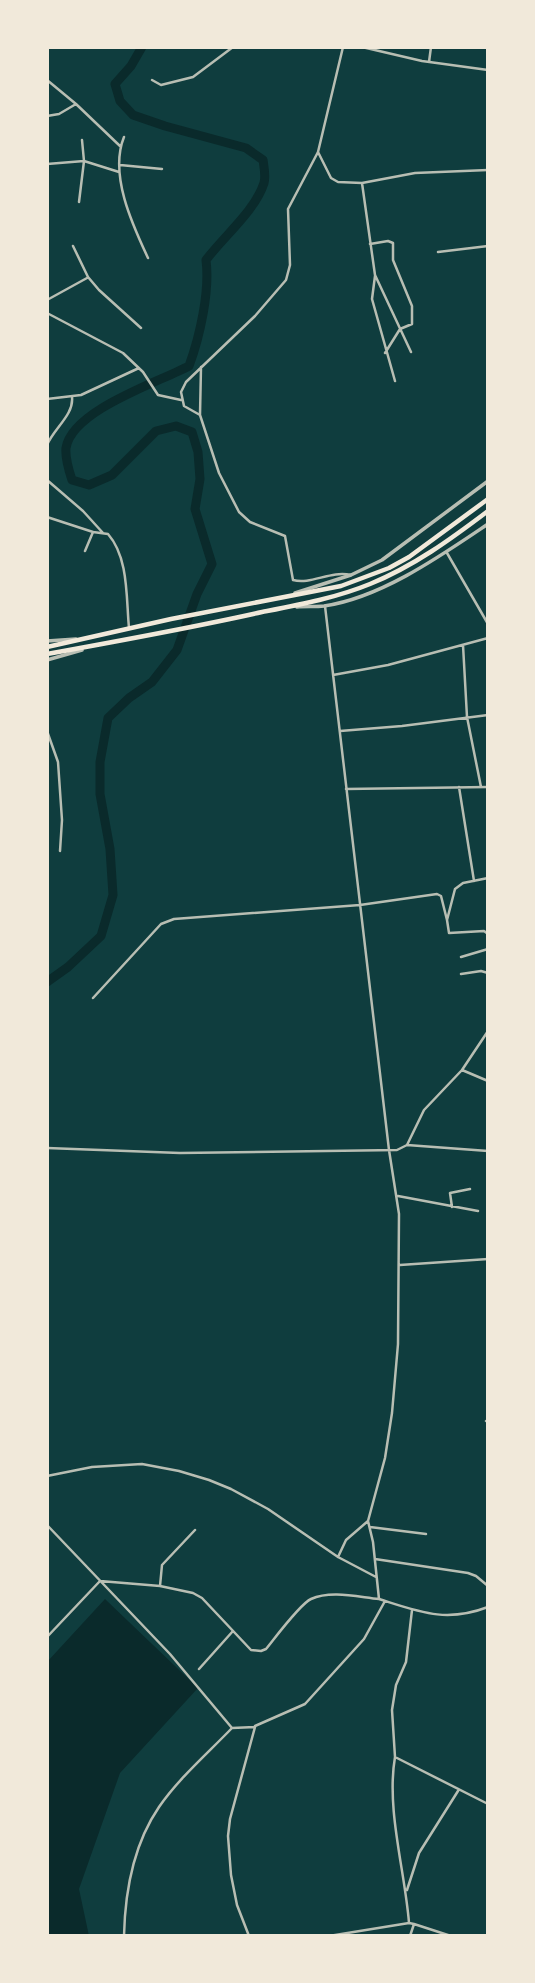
<svg xmlns="http://www.w3.org/2000/svg" width="535" height="1983" font-family="'Public Sans',sans-serif">
	<rect width="100%" height="100%" fill="#0f3d3e"/>
	<path fill="#0a2a2b" d="M105,1599L198,1688L120,1773L79,1889L89,1936H47V1662Z"/>
	<g fill="none" stroke-linecap="round" stroke-linejoin="round">
		<path stroke="#0a2a2b" stroke-width="9" d="M47,982L68,967L101,936L113,895L110,849L100,794V762L108,718L129,698L152,682L177,650L197,594L212,564L195,509L200,479L198,452L192,432L176,426L156,431L112,475L89,485L72,480C69,471 65,458 66,448C72,410 159,382 189,366C200,336 210,291 206,260C224,236 255,211 264,183C266,176 264,167 263,160L246,148L165,126L133,115L120,101L115,84L131,66L142,47"/>
		<path stroke="#b8beb3" stroke-width="2.5" d="M343,47L318,152L288,209L290,265L286,280L255,316L186,382L181,392L184,406L200,415L219,473L239,512L250,522L285,536L293,580C311,585 331,570 351,575
			M362,47L422,61L488,70
			M429,62L431,47
			M47,80L76,104L120,146
			M152,80L161,85L193,77L233,47
			M47,116L59,114L76,104
			M124,137C109,174 132,224 148,258
			M318,152L331,178L338,182L362,183L415,173L488,170
			M47,164L84,161L119,172
			M120,165L162,169
			M362,183L375,275L411,352
			M79,202L84,161L82,140
			M370,244L388,241L393,243V260L412,306V324L400,329L385,353
			M73,246L88,277L99,290L141,328
			M438,252L488,246
			M375,276L372,299L395,381
			M47,300L87,278
			M47,313L123,353L143,372L158,395L181,400
			M47,399L81,395L139,368
			M200,415L201,367
			M47,445C54,428 74,415 72,397
			M47,480L83,511L103,533
			M47,517L93,532L108,534C129,558 126,598 129,628
			M85,551L93,532
			M447,553L488,624
			M463,645L467,717L481,787
			M333,675L388,665L488,638
			M47,731L58,762L62,820L60,851
			M340,731L402,726L488,715
			M459,787L474,881
			M346,789L488,787
			M488,878L463,883L455,889L447,920L449,933L484,931L488,934
			M461,957L488,949
			M461,974L481,971L488,973
			M93,998L161,924L174,919L360,905L437,894L441,896L447,920
			M462,1070L488,1081
			M407,1145L488,1151
			M47,1148L180,1153L397,1150L407,1145L424,1110L462,1070L488,1031
			M398,1196L478,1211
			M452,1207L450,1193L470,1189
			M400,1265L488,1259
			M486,1421L488,1420
			M47,1476L92,1467L142,1464L179,1471L209,1480L231,1489L268,1509L338,1557L376,1577
			M47,1525L170,1654L232,1728
			M370,1527L426,1534
			M195,1530L162,1565L160,1586L193,1593L202,1598L251,1650L261,1651L266,1649C275,1638 300,1604 311,1599C331,1590 358,1597 379,1599L373,1542L368,1521L385,1458L392,1413L398,1344L399,1214L389,1150L325,606
			M338,1557L346,1540L368,1521
			M375,1559L468,1573L476,1576L488,1586
			M379,1599C420,1612 446,1623 488,1607
			M47,1637L100,1581L160,1586
			M199,1669L233,1631
			M255,1726L305,1704L364,1639L385,1601
			M395,1757L392,1710L396,1685L406,1662L412,1610
			M407,1890L419,1853L458,1791
			M409,1923C405,1871 386,1809 395,1757L488,1804
			M414,1924L451,1936
			M124,1936C125,1891 133,1845 159,1807C179,1778 208,1753 232,1728L255,1727L230,1819L228,1836L231,1875L237,1905L249,1936
			M329,1936L409,1923L414,1924L410,1936"/>
		<path stroke="#b8beb3" stroke-width="3.5" d="M295,593L351,575L382,560L488,481
			M297,607C306,606 315,607 324,606C381,598 442,555 488,524
			M47,641L76,639
			M47,660L82,650"/>
		<path stroke="#f1e9da" stroke-width="4.5" d="M47,647L171,619L341,586L389,568L409,557L488,499
			M47,654C119,641 191,628 262,612C298,605 336,598 370,584C414,566 451,539 488,511"/>
	</g>
	<rect width="535" height="1983" fill="none" stroke="#f1e9da" stroke-width="98"/>
</svg>
